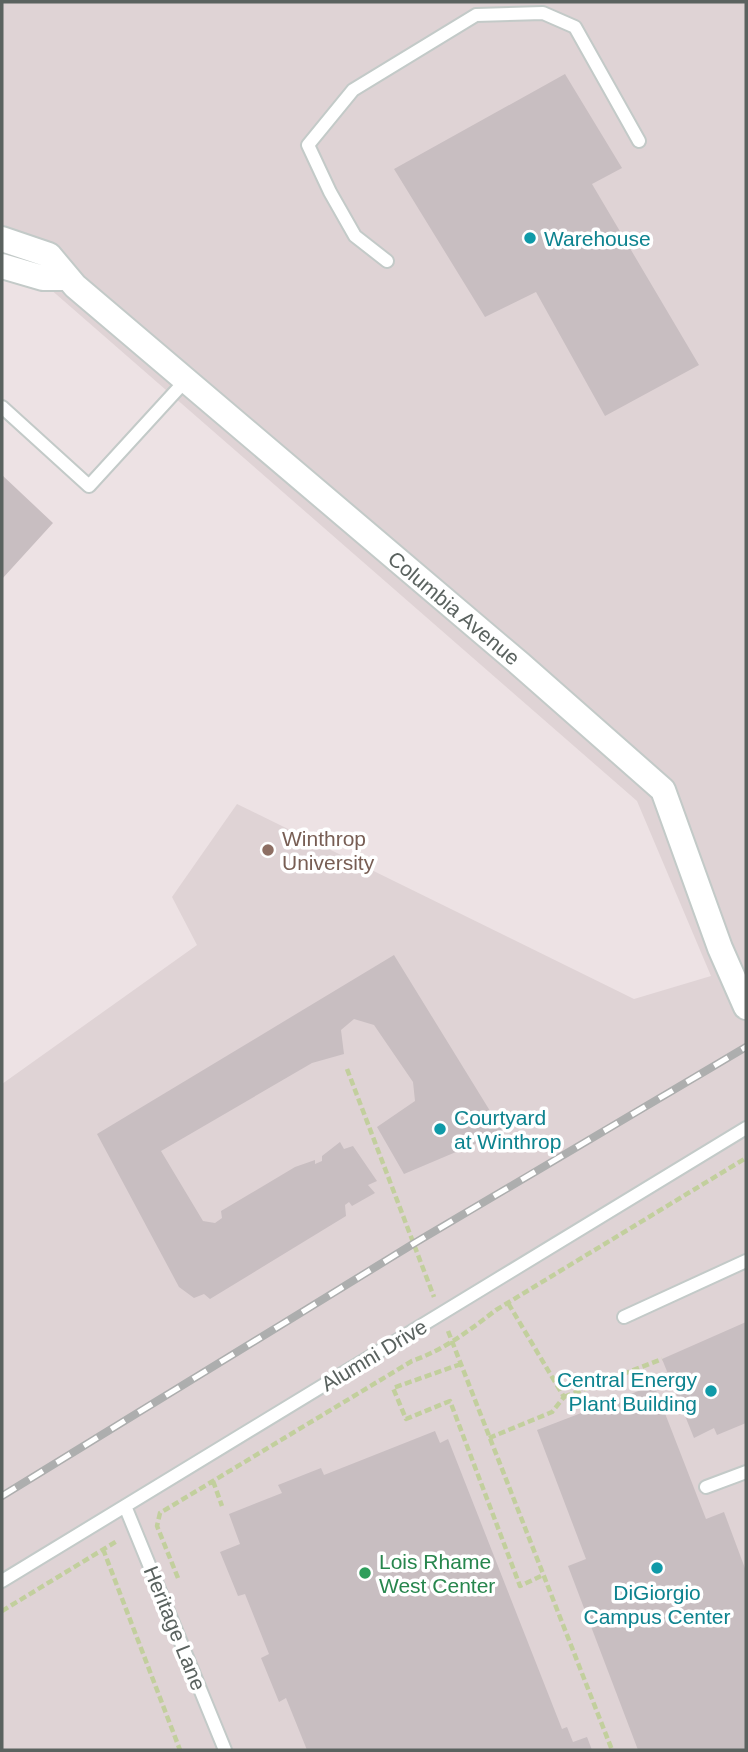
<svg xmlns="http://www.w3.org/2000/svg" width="748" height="1752" font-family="Arial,sans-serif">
	<rect width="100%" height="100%" fill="#ede2e4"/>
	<path fill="#dfd3d5" d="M2,2H746V1750H2V1084L197,945L172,897L237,804L634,999L711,976L637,801L2,247Z"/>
	<path fill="#c8bec1" d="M565,74L622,168L592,184L699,365L605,416L536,292L485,317L394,169Z
		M2,475L53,523L2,579Z
		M394,955L503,1132L404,1174L377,1127L415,1101L413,1082L374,1025L354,1019L341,1030L344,1054L312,1063L161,1151L203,1221L215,1223L222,1218L221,1211L295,1167L315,1160V1164L322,1161V1156L340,1142L344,1149L353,1146L377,1181L368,1185L375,1193L352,1206L349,1202L345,1205L346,1216L210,1299L204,1294L194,1298L179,1287L97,1134Z
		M746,1322V1423L717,1435L714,1428L694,1438L662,1359Z
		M654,1385L706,1519L724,1512L746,1571V1750H638L568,1566L586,1559L537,1430Z
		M435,1431L440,1443L448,1439L562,1729L567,1727L573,1742L587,1737L592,1750H307L286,1698L279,1702L261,1658L269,1654L245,1594L238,1596L220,1552L240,1544L229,1514L282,1493L278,1485L321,1468L324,1475Z"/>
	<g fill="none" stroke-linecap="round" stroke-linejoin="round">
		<g stroke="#c3cac8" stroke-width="16">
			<path id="service" d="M387,261L355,236L330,192L308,145L353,90L476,15L543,13L575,27L639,141
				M2,407L89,486L186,380
				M624,1317L746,1261
				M706,1487L746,1472
				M125,1506L225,1750
				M2,1581L746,1128"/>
		</g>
		<g stroke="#c3cac8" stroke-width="28">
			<path id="minor" d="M2,239L49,255L75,286L520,664L663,790L720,948L746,1007
				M2,266L43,278H67"/>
		</g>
		<path stroke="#c2cf9d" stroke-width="4.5" stroke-dasharray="7 3.5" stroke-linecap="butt" d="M347,1069L434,1297
			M448,1331L612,1750
			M461,1364L393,1388L406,1419L450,1401L520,1586L541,1576
			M564,1397L662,1359
			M489,1438L552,1412L564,1397L508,1303
			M213,1481L222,1506
			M103,1549L180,1750
			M178,1578L157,1526L160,1513L412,1361C444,1350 470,1330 496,1310L746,1158
			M2,1611L117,1541"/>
		<use href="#service" stroke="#fff" stroke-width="12"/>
		<use href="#minor" stroke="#fff" stroke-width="24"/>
		<g stroke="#adaeae" stroke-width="8">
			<path id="rail" d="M2,1496L413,1244L746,1047"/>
		</g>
		<use href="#rail" stroke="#fff" stroke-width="5" stroke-dasharray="16" stroke-linecap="butt"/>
	</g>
	<g fill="#0f9aa8" stroke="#fff" stroke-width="2.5">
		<circle cx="530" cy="238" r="7"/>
		<circle cx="440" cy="1129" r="7"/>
		<circle cx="711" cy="1391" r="7"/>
		<circle cx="657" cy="1568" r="7"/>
	</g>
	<circle fill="#8d6e63" stroke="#fff" stroke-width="2.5" cx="268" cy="850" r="7"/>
	<circle fill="#2e9e5b" stroke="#fff" stroke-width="2.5" cx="365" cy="1573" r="7"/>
	<g text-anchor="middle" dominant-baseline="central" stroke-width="7" stroke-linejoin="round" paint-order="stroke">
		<g font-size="21" fill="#0d838f" stroke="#fff" text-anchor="start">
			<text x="544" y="238">Warehouse</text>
			<text x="454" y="1117">Courtyard<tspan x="454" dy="24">at Winthrop</tspan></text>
			<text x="697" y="1379" text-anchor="end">Central Energy<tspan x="697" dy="24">Plant Building</tspan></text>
			<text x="657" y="1592" text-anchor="middle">DiGiorgio<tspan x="657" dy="24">Campus Center</tspan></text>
		</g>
		<g font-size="21" fill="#5a625f" stroke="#fff">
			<text transform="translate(454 608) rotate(40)">Columbia Avenue</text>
			<text transform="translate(374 1355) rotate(-31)">Alumni Drive</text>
			<text transform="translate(175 1628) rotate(68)">Heritage Lane</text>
		</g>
		<g font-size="21" fill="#785e54" stroke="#fff" text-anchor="start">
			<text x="282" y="838">Winthrop<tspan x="282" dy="24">University</tspan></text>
		</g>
		<g font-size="21" fill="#27864d" stroke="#fff" text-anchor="start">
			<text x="379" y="1561">Lois Rhame<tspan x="379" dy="24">West Center</tspan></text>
		</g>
	</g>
	<rect width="748" height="1752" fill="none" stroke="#5a625f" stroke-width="7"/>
</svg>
